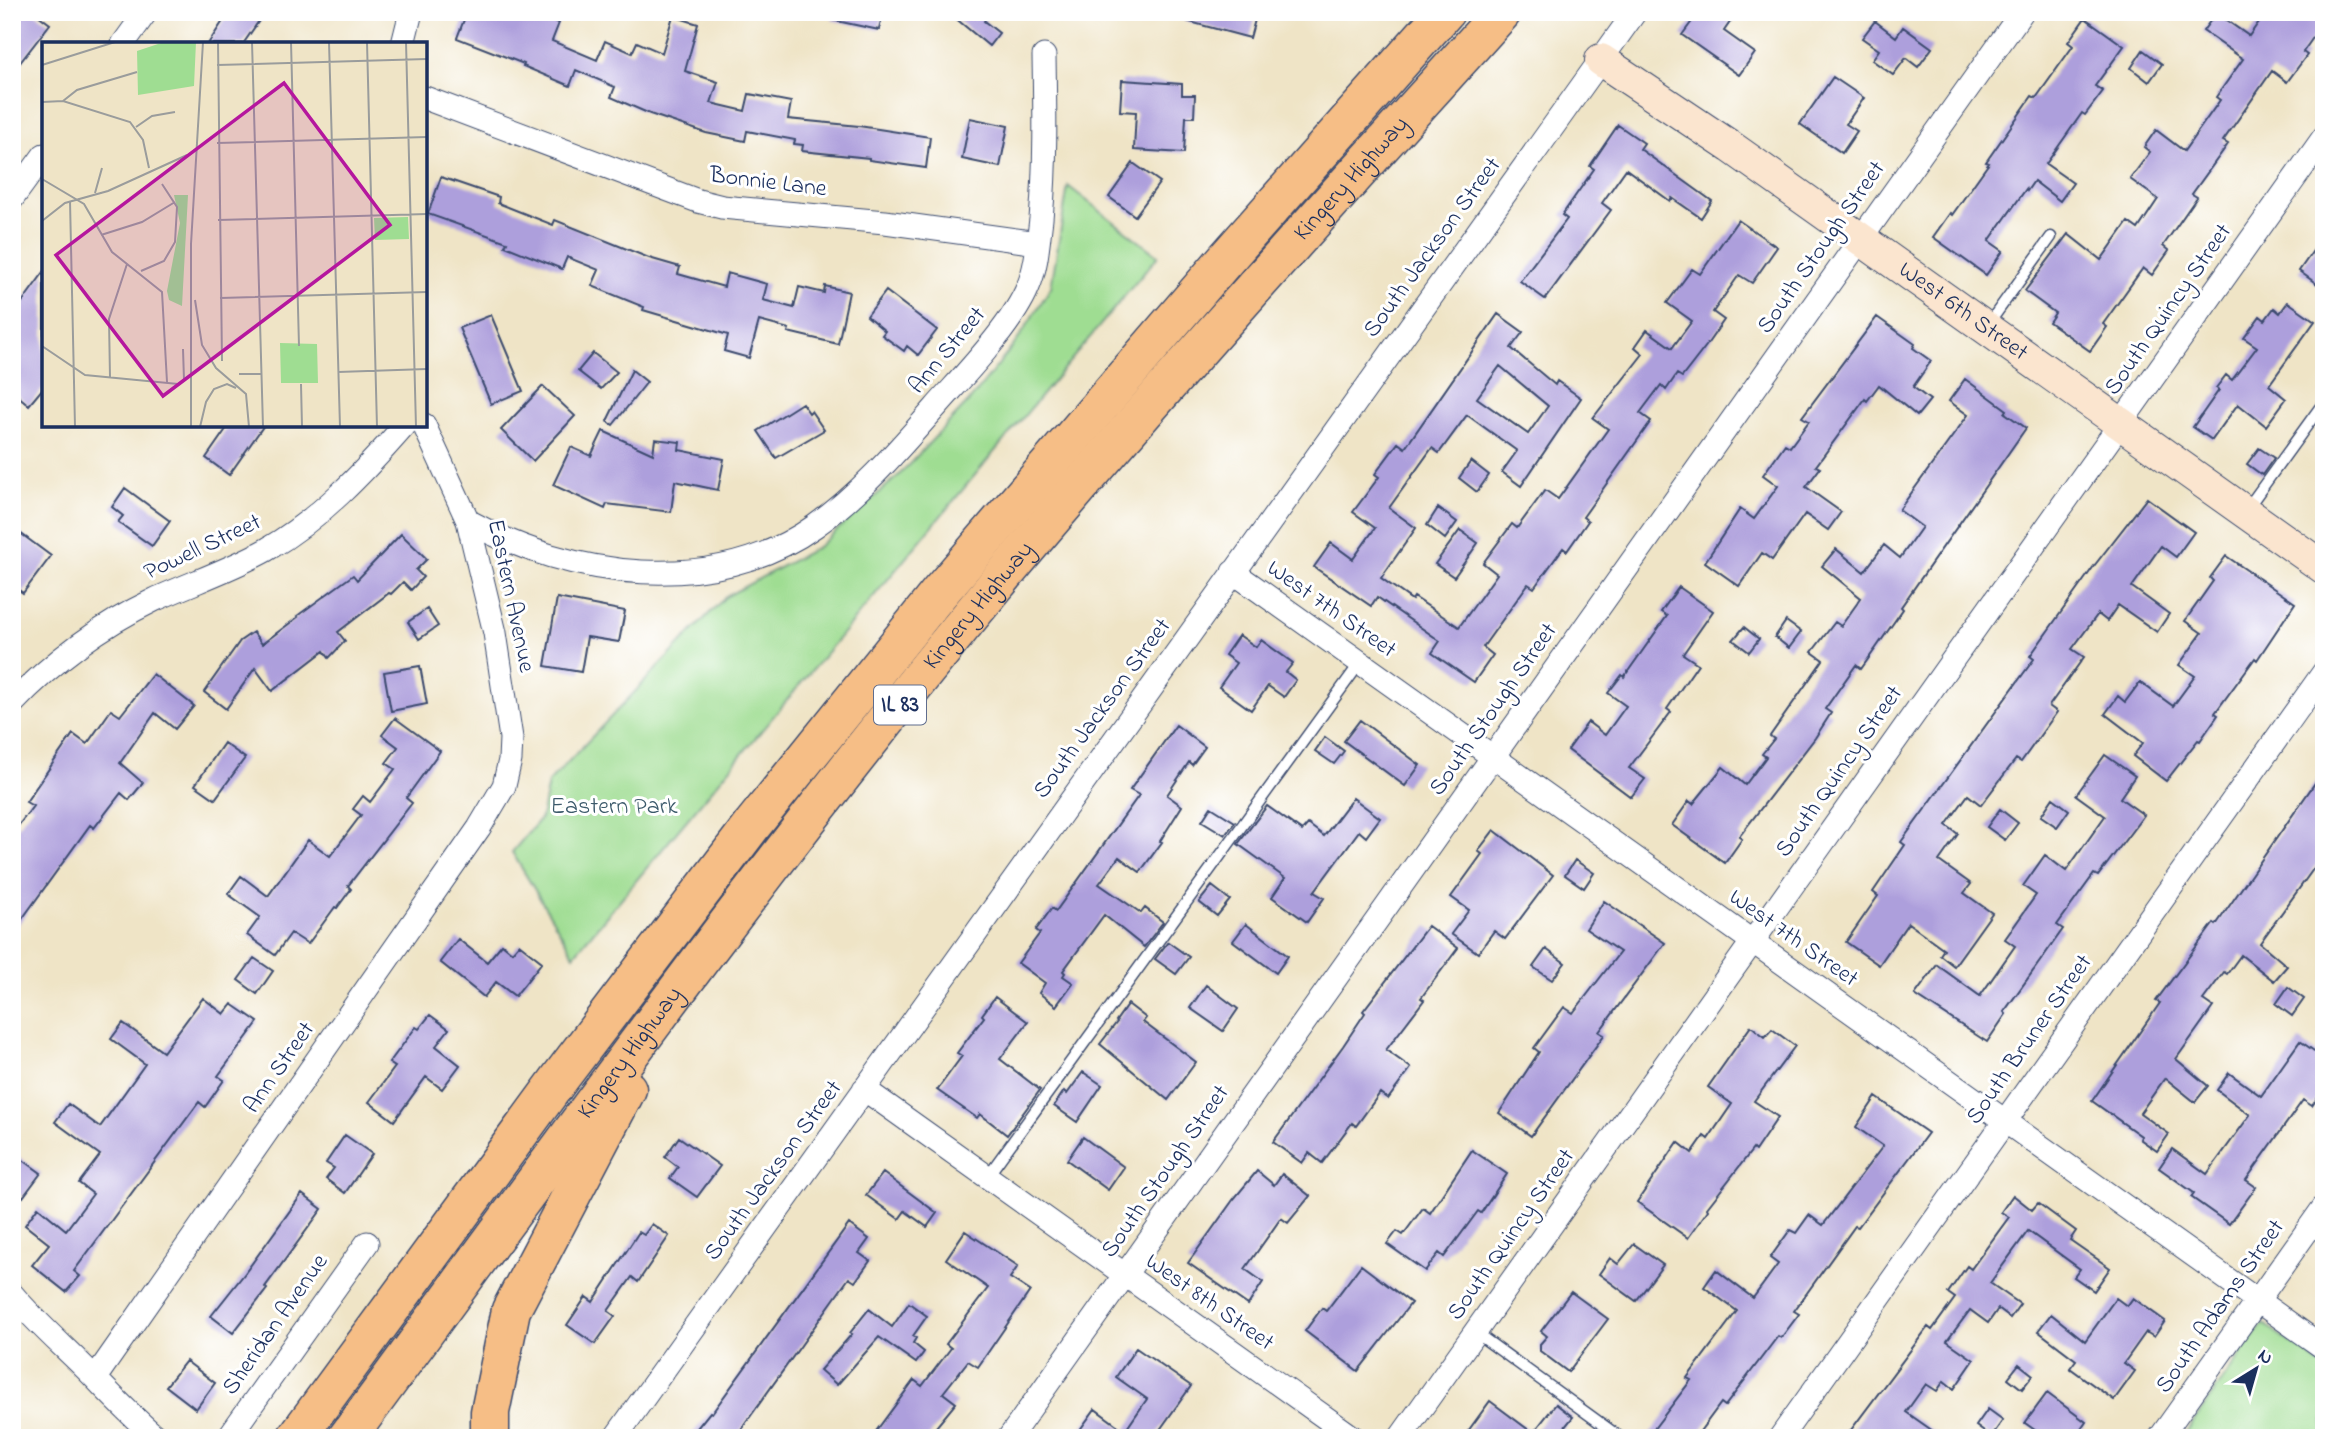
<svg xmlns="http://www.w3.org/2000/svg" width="2336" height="1450" font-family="'Indie Flower',sans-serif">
	<rect width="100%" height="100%" fill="#fff"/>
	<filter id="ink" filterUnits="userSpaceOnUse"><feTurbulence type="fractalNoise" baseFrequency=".0143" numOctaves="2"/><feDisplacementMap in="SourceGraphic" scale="14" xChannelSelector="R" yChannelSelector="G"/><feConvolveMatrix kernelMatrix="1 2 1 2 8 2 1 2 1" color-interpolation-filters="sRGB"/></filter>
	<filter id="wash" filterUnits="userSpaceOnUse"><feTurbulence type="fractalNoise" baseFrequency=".00686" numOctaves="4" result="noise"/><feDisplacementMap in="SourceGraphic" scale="28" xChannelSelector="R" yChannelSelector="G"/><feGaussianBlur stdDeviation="1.57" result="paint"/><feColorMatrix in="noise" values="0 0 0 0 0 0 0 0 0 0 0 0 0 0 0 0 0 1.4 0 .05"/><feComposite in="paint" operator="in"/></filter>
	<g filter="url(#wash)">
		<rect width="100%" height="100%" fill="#efe4c6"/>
		<path fill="#9fdd92" stroke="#5d8678" stroke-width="2" d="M1068,186L1158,256L574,955L512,852L541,818L548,783L725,597L818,547L899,475L971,399L1017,341L1051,287Z
			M2263,1323L2324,1367V1438H2182Z"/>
		<g id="blocks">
			<path fill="#ad9fdc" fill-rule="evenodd" d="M12,12H34L50,24L12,73Z
				M229,12H265L243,44H208Z
				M467,12H535L559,23L552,41L597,60L605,41L632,53L637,42L662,53L673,16L698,24L685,71L718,82L711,103L745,111L749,94L791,102L788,119L859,126L930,137L926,168L869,160V158L802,151L803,145L794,144L795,140L747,131L745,141L706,133L650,114L611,97L615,87L576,70L570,86L523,66L524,64L457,38Z
				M833,12H883L879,30L832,20Z
				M948,12H991L984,21L999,33L989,46Z
				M1175,12H1241L1256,16L1250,38L1175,18Z
				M1699,12H1737L1724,31L1755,53L1739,75L1682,35Z
				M2266,12H2324V22L2303,52L2307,55L2287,82L2272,71L2223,141L2228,144L2192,194L2197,197L2163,246L2169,251L2152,275L2143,268L2103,324L2107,327L2090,351L2049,322L2055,313L2025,291L2068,234L2101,260L2128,222L2138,229L2158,199L2130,179L2150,152L2144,147L2156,130L2184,151L2220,100L2216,97L2243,59L2203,31L2216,13L2249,36Z
				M2085,18L2124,46L2095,86L2103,91L2085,115L2082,113L2046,164L2073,183L2060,201L2034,181L2027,191L2026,189L1989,241L2003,251L1986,275L1933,237L1950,213L1952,215L1989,163L1986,162L2032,96L2036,98L2073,46L2068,42Z
				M1875,21L1896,37L1903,27L1932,48L1918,67L1906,58L1893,75L1872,60L1879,50L1862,38Z
				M2143,50L2162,64L2149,82L2131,68Z
				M1833,77L1864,98L1846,124L1857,131L1842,153L1800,124Z
				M1122,80L1182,84V95H1195L1194,117H1186L1184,153L1134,150L1136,112L1120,111Z
				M970,118L1008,126L1000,167L962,159Z
				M1618,125L1644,143L1640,149L1712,201L1701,218L1672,198L1670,201L1626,169L1602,203L1611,210L1545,299L1520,281L1567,219L1562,215L1594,169L1590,166Z
				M1133,163L1160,182L1135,216L1109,197Z
				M441,177L499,197L498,203L553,225L555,220L649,258L680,267L678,274L724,287L727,273L767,284L763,300L794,308L799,287L824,293L825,286L849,292L838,344L788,332L789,329L759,321L749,358L724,351L728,335L643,310L644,307L592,286L599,270L567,257L562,269L505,246L507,242L428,214Z
				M1738,220L1777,247L1752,283L1739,275L1713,312L1724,320L1706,346L1682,377L1677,374L1666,390L1661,385L1640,413L1651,421L1583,517L1588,521L1567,551L1563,548L1534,588L1528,584L1483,647L1493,655L1474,682L1432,653L1440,641L1377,597L1371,606L1314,567L1331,543L1353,559L1375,528L1353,512L1379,477L1375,474L1398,443L1405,448L1498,314L1523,332L1511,348L1555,385L1557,381L1581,398L1521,486L1502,472L1517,451L1467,415L1439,453L1432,448L1389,508L1416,528L1381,578L1412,600L1414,597L1459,627L1497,574L1483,563L1512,524L1517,528L1545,490L1558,499L1608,429L1593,418L1643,354L1635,347L1647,330L1672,348L1692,321L1667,303L1692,269L1700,274ZM1500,366L1548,406L1528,434L1477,398Z
				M2324,235V289L2299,271Z
				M44,272V387L29,405L12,391V316Z
				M886,291L937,330L918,355L907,346L904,351L882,335L885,331L867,316Z
				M2288,302L2315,321L2269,385L2286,399L2266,426L2238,404L2212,440L2193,427L2219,390L2216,388L2226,375L2232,380L2257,347L2244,338L2260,316L2265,320L2274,308L2280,313Z
				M491,315L523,391L491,404L459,328Z
				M1877,317L1915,344L1913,348L1931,361L1913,387L1930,400L1917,416L1879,385L1867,401L1865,399L1816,466L1820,468L1806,487L1841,512L1828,530L1805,514L1772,560L1762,553L1739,586L1705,562L1740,509L1754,519L1778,486L1763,475L1785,444L1790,447L1809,421L1802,417Z
				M593,353L617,372L601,389L578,371Z
				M632,370L647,382L613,425L607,421Z
				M1965,379L2007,410L2005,413L2026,428L1901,607L1903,609L1876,648L1861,669L1856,665L1825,709L1831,713L1815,738L1739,837L1742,839L1725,863L1672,825L1689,801L1693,804L1723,767L1745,785L1766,757L1762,754L1774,739L1770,736L1823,660L1812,652L1835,622L1841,626L1861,598L1822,566L1836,549L1864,572L1884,545L1900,558L1922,527L1899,510L1968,415L1949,401Z
				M543,386L575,416L533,461L501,430Z
				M802,403L809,413L811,411L824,430L776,458L758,431Z
				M229,425H264L229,475L206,458Z
				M603,431L653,454L655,439L680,442L679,450L724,459L718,490L675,481L671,512L607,504L605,509L553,485L571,447L591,456Z
				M2259,448L2274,458L2262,475L2247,464Z
				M1471,461L1489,475L1477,492L1459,478Z
				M125,488L170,521L152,546L118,522L123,516L112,507Z
				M2147,498L2194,532L2176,557L2161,546L2132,587L2169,614L2157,632L2118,605L2107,621L2098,614L2072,649L2084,657L2049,706L2057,712L2021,762L2016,759L1981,805L1968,795L1946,825L1958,834L1939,861L1971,884L1964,893L1992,913L1954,966L1940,955L1944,949L1908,923L1879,965L1846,942L1878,896L1873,892L1905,845L1901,842L2034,659L2030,656L2094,566Z
				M1438,508L1457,522L1445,539L1427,525Z
				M12,527L51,556L23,593L12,585Z
				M1460,530L1478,543L1454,577L1435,564Z
				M401,534L427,559L416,570L423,577L411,590L403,582L391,594L389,593L338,632L345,641L329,658L324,651L272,691L255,668L226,709L204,692L240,641L253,632L262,644L298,617L297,616L353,575L357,580Z
				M2226,556L2295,603L2257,660L2255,658L2215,713L2218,715L2200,741L2198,740L2166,781L2133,756L2143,743L2105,714L2118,696L2125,702L2140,682L2173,706L2195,676L2179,665L2202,633L2185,621L2213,581L2210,578Z
				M1679,587L1713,611L1683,654L1698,664L1667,709L1671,712L1629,768L1645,779L1631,797L1568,750L1588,722L1605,735L1626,706L1608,693L1622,675L1624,677L1667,616L1661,612Z
				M557,598L625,611L619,642L587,637L581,672L545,666Z
				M427,609L438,626L419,639L408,622Z
				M1786,621L1801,632L1789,648L1775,637Z
				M1744,627L1759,639L1749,652L1733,640Z
				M1239,635L1256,647L1261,640L1293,663L1286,672L1296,680L1284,697L1268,686L1251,710L1219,687L1236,663L1225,655Z
				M420,666L427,704L391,711L384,672Z
				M153,674L194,706L175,729L155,713L120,763L143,783L129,800L121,793L94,828L90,825L12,933V834L33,806L26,802L73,734L87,744L111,710L120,716Z
				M395,718L440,751L406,798L412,803L348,886L351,889L337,908L335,907L308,944L291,933L275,955L247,935L260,917L228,894L241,876L268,896L308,840L330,856L361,815L353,809L363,796L370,802L395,769L386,763L398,747L382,735Z
				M1360,720L1420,765L1405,786L1344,741Z
				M1176,725L1205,747L1192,765L1189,762L1167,795L1182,806L1160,841L1162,842L1140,872L1119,857L1099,884L1141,913L1145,908L1163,922L1144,947L1104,915L1063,971L1065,973L1063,976L1073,983L1056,1006L1039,993L1045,983L1018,963L1040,933L1036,930L1052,908L1056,911L1139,795L1130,790Z
				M1325,737L1344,751L1334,764L1315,751Z
				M224,743L245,758L215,799L195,785Z
				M2105,755L2135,776L2120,798L2144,815L2098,876L2094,874L2057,925L2063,929L2004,1012L2006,1014L1987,1042L1915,995L1937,965L1980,996L2015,946L2005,939L2036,895L2023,886L2045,855L2066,871L2105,816L2076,795Z
				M2324,770V854L2260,943L2287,966L2274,981L2241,955L2227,974L2224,972L2203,1000L2213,1007L2176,1059L2208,1086L2195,1102L2165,1078L2140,1113L2169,1134L2157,1151L2140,1139L2141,1136L2092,1101L2160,1003L2156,1001L2214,923L2216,925Z
				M1353,798L1380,818L1366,837L1359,831L1314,892L1324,898L1307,922L1272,897L1285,878L1238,844L1267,806L1302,831L1308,824L1324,836Z
				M2053,798L2069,810L2057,827L2041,816Z
				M1211,807L1235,822L1225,835L1202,821Z
				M2000,809L2018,823L2005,840L1987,827Z
				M1494,830L1553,875L1505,939L1494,931L1478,953L1451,934L1469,910L1451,897L1482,854L1478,851Z
				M1575,860L1594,873L1584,888L1565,875Z
				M1212,886L1230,900L1217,916L1199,902Z
				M1604,901L1665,943L1599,1032L1604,1035L1531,1136L1499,1113L1539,1052L1534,1048L1564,1007L1573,1013L1620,952L1586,929Z
				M1246,924L1288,956L1276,973L1233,941Z
				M1428,926L1458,948L1421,998L1424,1000L1386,1050L1411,1068L1388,1099L1380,1093L1356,1126L1352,1123L1322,1163L1309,1153L1302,1163L1273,1142L1343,1046L1365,1013L1363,1011Z
				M458,939L487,962L502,944L512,952L519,944L542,962L515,996L496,982L484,997L440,962Z
				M1168,942L1189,957L1176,974L1155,959Z
				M1546,949L1565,963L1552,980L1533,967Z
				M254,958L273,971L257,994L238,980Z
				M1206,985L1238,1009L1223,1031L1190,1008Z
				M2288,987L2304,999L2292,1016L2276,1004Z
				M995,997L1028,1022L1000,1059L1040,1090L1007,1135L980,1114L977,1118L937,1090L962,1056L957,1053L984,1017L982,1015Z
				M203,998L224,1014L232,1004L258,1022L218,1076L224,1080L205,1107L199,1102L74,1271L80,1276L66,1292L32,1265L49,1244L25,1225L38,1207L66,1230L93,1194L79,1183L100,1155L55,1122L68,1104L100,1127L145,1064L111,1039L123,1023L163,1052Z
				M1128,1004L1146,1018L1143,1022L1196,1062L1168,1100L1100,1044L1117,1022L1116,1021Z
				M430,1015L449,1029L436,1046L460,1065L442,1089L426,1077L394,1121L369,1102L395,1067L389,1063L416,1027L419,1029Z
				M1751,1026L1765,1037L1772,1029L1795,1046L1754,1101L1778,1117L1755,1151L1753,1149L1707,1208L1708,1210L1688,1238L1637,1202L1678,1142L1692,1153L1704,1136L1708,1139L1732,1104L1708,1087Z
				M2300,1041L2324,1058V1089L2312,1106L2303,1100L2246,1180L2256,1187L2229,1224L2191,1197L2194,1193L2159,1168L2172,1149L2207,1174L2250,1115L2217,1090L2229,1073L2261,1096Z
				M1083,1072L1102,1085L1077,1122L1054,1106L1064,1091L1067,1094Z
				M1876,1097L1928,1133L1858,1227L1855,1226L1794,1311L1799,1314L1781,1338L1778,1336L1725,1406L1721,1403L1695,1438H1647L1691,1380L1687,1378L1737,1311L1704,1287L1716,1270L1753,1298L1778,1264L1770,1258L1790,1230L1796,1233L1809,1215L1823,1225L1883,1146L1856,1127Z
				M345,1135L372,1154L345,1193L326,1179L334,1168L326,1163Z
				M679,1137L720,1166L697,1197L670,1178L678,1167L665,1157Z
				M1083,1137L1124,1167L1108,1190L1067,1160Z
				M1472,1150L1507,1174L1481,1213L1478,1211L1444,1257L1439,1253L1425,1271L1387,1244L1397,1231L1403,1235L1423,1208L1430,1213Z
				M12,1152L41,1173L23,1197L12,1189Z
				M1257,1171L1274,1185L1282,1174L1310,1196L1288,1223L1281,1218L1245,1269L1263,1282L1248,1305L1188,1263L1233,1200Z
				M883,1173L937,1213L927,1227L905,1211L899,1219L866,1195Z
				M302,1194L322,1209L265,1287L267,1289L233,1333L211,1316L245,1273Z
				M2013,1195L2032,1210L2038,1203L2076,1231L2070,1240L2110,1268L2094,1291L2074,1277L2080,1269L2028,1231L1990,1283L2020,1304L2010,1318L1998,1309L1988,1323L1970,1310L1947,1341L1974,1360L1954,1389L1944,1381L1937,1391L1926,1384L1906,1412L1943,1438H1845L1928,1327L1932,1330L1955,1298L1948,1293L1967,1266L1971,1269L2009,1217L2001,1212Z
				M652,1224L669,1236L638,1282L632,1277L608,1311L615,1316L595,1344L567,1325L586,1297L593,1302L639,1232L644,1235Z
				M849,1224L869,1239L859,1253L870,1261L855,1282L849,1278L735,1438H689L710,1412L712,1413Z
				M965,1231L1018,1266L1010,1278L1030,1291L978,1367L968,1361L943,1393L956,1403L927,1438H871L914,1380L922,1386L951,1348L946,1344L988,1288L946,1259Z
				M1634,1244L1663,1265L1636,1301L1599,1274L1610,1258L1618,1264Z
				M1361,1265L1411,1303L1358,1371L1305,1331L1322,1308L1326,1311Z
				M1571,1292L1608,1319L1568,1372L1540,1351V1344L1547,1336L1541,1331Z
				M2116,1298L2127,1306L2133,1298L2165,1321L2154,1337L2146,1332L2124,1363L2135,1371L2114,1400L2070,1368L2076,1360L2038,1331L2051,1314L2085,1341Z
				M909,1303L927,1316L913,1336L916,1338L913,1343L924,1352L916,1363L879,1337L837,1385L820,1370L852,1334L850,1333L869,1309L892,1327Z
				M1136,1348L1191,1386L1154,1438H1074L1095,1409L1125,1431L1147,1399L1116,1377Z
				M186,1361L215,1383L196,1409L166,1386Z
				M2019,1364L2033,1375L2022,1389L2008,1378Z
				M2047,1393L2086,1422L2075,1438H2046L2025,1423Z
				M1490,1401L1533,1433L1556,1404L1573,1417L1556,1438H1463Z
				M1988,1409L2003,1420L1991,1437L1976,1426Z"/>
		</g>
	</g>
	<g filter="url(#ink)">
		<use href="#blocks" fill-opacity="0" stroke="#3b4a6e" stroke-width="2"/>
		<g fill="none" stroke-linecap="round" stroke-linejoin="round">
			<g stroke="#3b4a6e" stroke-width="13">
				<path id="lane" d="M1987,326L2051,237
					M2246,510L2324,402
					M987,1177L1360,663
					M1475,1332L1621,1438"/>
			</g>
			<g stroke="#3b4a6e" stroke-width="25">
				<path id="street" d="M123,44L146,12
					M403,44L411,12
					M425,98L698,201L722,207L885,222L1038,243
					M12,199L44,155
					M468,521C570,578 714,598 815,526C860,494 898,450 935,408C963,376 1012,326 1028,287C1037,266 1038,242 1041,219C1046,165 1045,111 1044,56
					M1233,572L2324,1348
					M12,704C53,661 100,626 154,600C191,583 230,570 266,550C321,518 363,473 405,425
					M864,1089L1354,1438
					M12,1294C38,1325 67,1349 95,1378C115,1399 135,1419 157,1438
					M95,1378L479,828L504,786L510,760L511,738L495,633L468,521L424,425
					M228,1438L367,1243
					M615,1438L1635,12
					M1009,1438L2022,12
					M1400,1438L2324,137
					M1780,1438L2324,672
					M2160,1438L2324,1207"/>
			</g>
			<g stroke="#3b4a6e" stroke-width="34">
				<g id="secondary">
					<path id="s1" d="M1601,60L1731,147L2324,568"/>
				</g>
			</g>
			<g stroke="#3b4a6e" stroke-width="41">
				<g id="highway">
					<path d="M296,1438L560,1078L753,824L939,593L1225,260L1445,12"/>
					<path id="s2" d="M347,1438C558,1151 767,860 995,586C1159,390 1331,202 1502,12"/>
					<path d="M490,1438V1412L511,1310L627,1089"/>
				</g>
			</g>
			<use href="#lane" stroke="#fff" stroke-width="10"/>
			<use href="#street" stroke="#fff" stroke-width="23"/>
			<use href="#secondary" stroke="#fbe5cf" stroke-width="32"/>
			<use href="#highway" stroke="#f6be86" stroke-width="38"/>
		</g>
	</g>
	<g text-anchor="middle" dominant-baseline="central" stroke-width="6" stroke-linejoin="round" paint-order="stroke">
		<rect fill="#fff" stroke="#5f6d8e" stroke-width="2" x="874" y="685.5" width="52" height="39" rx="5"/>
		<g font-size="23" font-weight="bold" fill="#1b2f5e">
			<text x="900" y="705">IL 83</text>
		</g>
		<g font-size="24" fill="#1b2f5e" stroke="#fff">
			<text stroke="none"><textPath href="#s2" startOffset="1612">Kingery Highway</textPath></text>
			<text transform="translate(768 183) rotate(7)">Bonnie Lane</text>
			<text transform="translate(1433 248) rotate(-54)">South Jackson Street</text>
			<text transform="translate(1822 248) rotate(-55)">South Stough Street</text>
			<text transform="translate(2169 310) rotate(-55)">South Quincy Street</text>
			<text stroke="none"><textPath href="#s1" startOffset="441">West 6th Street</textPath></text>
			<text transform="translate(948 351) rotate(-50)">Ann Street</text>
			<text transform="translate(203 548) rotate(-25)">Powell Street</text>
			<text transform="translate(510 596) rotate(78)">Eastern Avenue</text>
			<text stroke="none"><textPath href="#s2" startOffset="1045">Kingery Highway</textPath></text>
			<text transform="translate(1331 610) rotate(35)">West 7th Street</text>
			<text transform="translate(1103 709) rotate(-54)">South Jackson Street</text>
			<text transform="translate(1494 710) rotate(-55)">South Stough Street</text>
			<text transform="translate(1840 772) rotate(-55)">South Quincy Street</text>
			<text transform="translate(1793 939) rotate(35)">West 7th Street</text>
			<text transform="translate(2030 1040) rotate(-55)">South Bruner Street</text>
			<text stroke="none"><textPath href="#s2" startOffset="478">Kingery Highway</textPath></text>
			<text transform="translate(280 1068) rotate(-55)">Ann Street</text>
			<text transform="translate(774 1171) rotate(-54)">South Jackson Street</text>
			<text transform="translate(1166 1172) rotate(-55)">South Stough Street</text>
			<text transform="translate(1512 1235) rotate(-55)">South Quincy Street</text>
			<text transform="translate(1209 1303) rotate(35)">West 8th Street</text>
			<text transform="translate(2221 1307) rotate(-55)">South Adams Street</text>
			<text transform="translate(276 1325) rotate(-55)">Sheridan Avenue</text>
		</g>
		<g font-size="24" fill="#3c5a6b" stroke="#fff">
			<text x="614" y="807">Eastern Park</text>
		</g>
	</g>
	<g transform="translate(42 42)">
		<rect width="385" height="385" fill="#efe4c6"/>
		<path d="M122,0H154L152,44L96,53L95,9ZM132,153H146L140,264L127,258L125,249L138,181ZM366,175L367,197L333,198L332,176ZM238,301L275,302L276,341H239Z" fill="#9fdd92"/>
		<path fill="none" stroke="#9a9c9c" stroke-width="2" d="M176,0L180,319M210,0L221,385M249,0L257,304M287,0L298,385M325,0L335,385M364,0L374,385M0,23L73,0M175,23L385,17M21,59L35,48L95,30M0,60L21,59L88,80L101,98L107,126M94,85L110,74L133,70M175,101L385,95M0,137L42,162L70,210L120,250L125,340M53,151L60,126M28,159L33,385M176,178L385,172M0,179L23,161L66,149L145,113M59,193L100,180L133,160M99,229L122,219L133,200L135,165L120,142M178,256L385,250M153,258L160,303L174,326L204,352L207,385M0,304L43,333L136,342L142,338L141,307M296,330L385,327M197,332H220M68,336L67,277L85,222M259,342L260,385M149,385V202L161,0M158,385L164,360L172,347L185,342L194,346"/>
		<path fill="#b5179e" fill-opacity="0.15" stroke="#b5179e" stroke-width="3.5" d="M242,41L348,183L121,354L14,213Z"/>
		<rect width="385" height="385" fill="none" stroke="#1b2f5e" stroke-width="3.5"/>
	</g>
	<rect width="2336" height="1450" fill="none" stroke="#fff" stroke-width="42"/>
	<g transform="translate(2256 1369) rotate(37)" stroke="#ffffff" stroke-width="5" paint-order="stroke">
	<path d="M0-5L12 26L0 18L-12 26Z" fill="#1b2f5e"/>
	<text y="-10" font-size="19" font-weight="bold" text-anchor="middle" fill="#1b2f5e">N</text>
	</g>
</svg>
